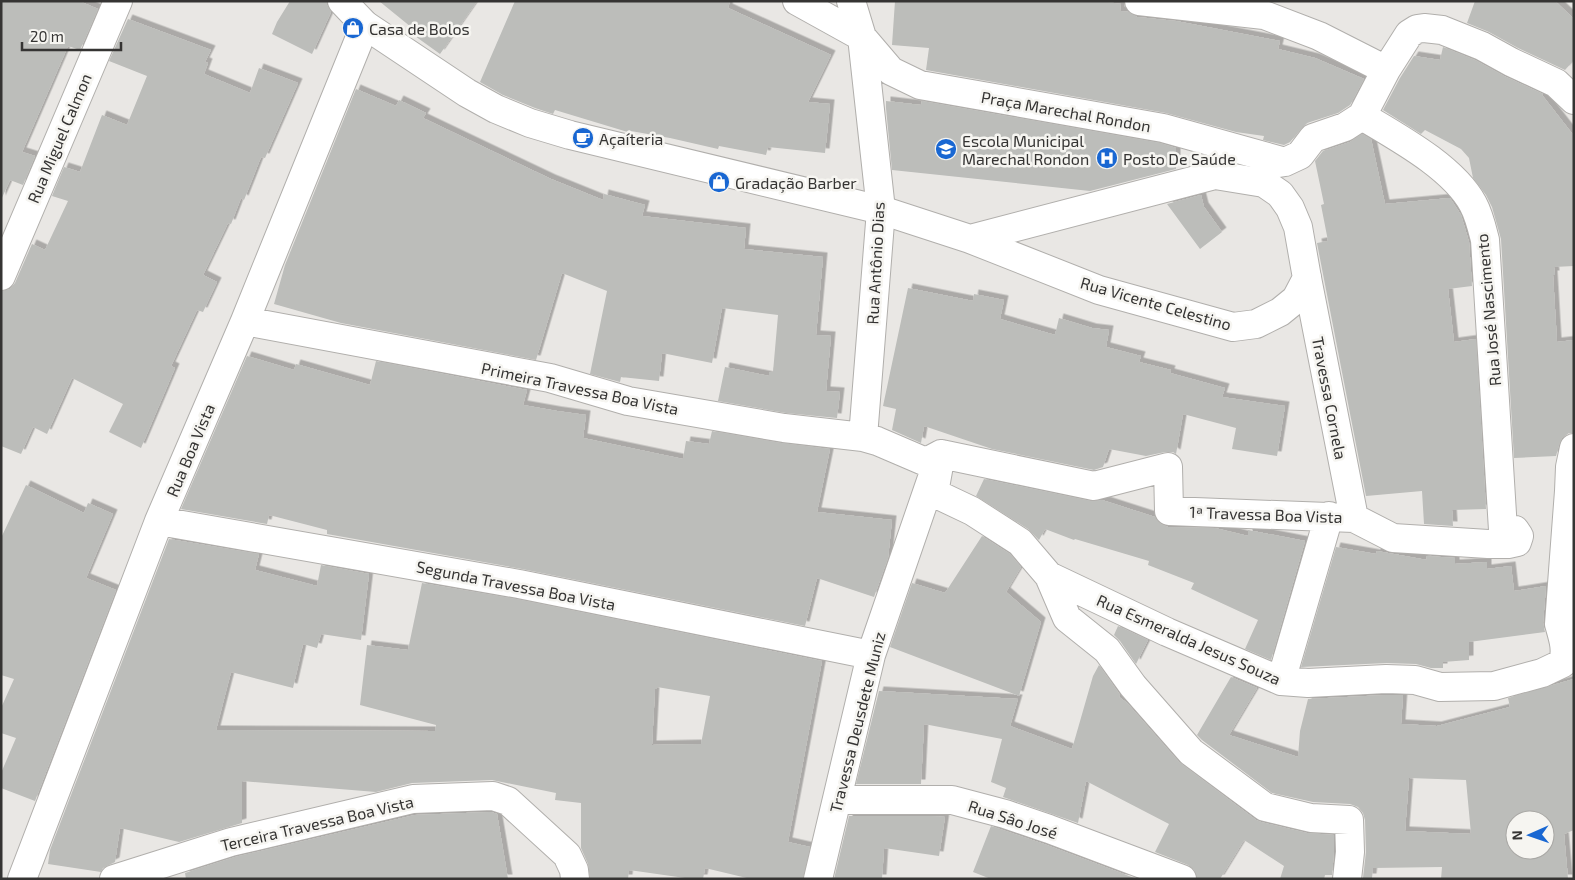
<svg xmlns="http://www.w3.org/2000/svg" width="1575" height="880" font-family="'Exo 2',sans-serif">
	<defs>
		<filter id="shadow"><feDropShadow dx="4.5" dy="-4.5" stdDeviation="0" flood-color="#0004"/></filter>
	</defs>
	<rect width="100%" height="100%" fill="#e9e7e4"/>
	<path fill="#bcbdba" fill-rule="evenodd" filter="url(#shadow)" d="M1,1H79L98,9L80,50L68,46L22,152L35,156L23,185L10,180L1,200Z
		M290,1H327V5L331,12L312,54L272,34L277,22Z
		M379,1H477L440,54L408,31L411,27Z
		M515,1H730L728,8L831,55L808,102L830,104L825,153L768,147L766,155L719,146L718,149L670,138L631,131V133L555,110L553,114L535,108L503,95L480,82Z
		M895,1H1100L1121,4L1120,11L1129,12L1137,17L1176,21L1280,41L1278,49L1315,58L1364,79L1350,105L1338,113L1307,123L1301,129L1290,142L1284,145L1263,140L1264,136L1236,132L1166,113L926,70L929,48L892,45Z
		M1475,1H1555L1574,19V60L1565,70L1518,48L1489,32L1467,23Z
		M128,19L211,50L205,62L208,63L204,74L250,93L259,68L298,83L265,158L261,157L244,200L241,198L231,224L228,223L203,275L217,282L203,312L197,310L171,366L175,368L141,448L109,432L123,404L72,378L47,434L33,427L21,454L1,446V291L10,289L15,283L32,244L45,250L68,201L52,196L64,167L80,172L102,115L127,125L147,76L109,61Z
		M1443,47L1475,60L1504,76L1543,94L1542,95L1574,136V266L1554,267L1555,275H1553L1557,342L1574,340V433H1569L1562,438L1559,445L1556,456L1514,458L1501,239L1492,207L1486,195L1473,178L1469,158L1461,149L1425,130L1421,134L1383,110L1400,78L1414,56L1440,60Z
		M356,89L396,106L399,100L426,113L423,118L551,179L603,200L604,194L645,205L642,216L746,228L744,249L823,257L816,335L831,336L826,391L840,392L837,418L786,413L718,401L725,367L769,376V372H773L778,315L722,308L712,363L662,353L659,381L621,377L620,382L590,374L607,291L562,273L536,360L341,323L274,304L285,265Z
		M886,101L921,105L922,101L1160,143L1176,148V169L1090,191L892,170L886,108Z
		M1362,134L1371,139L1385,204L1450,198L1461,215L1469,242L1472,286L1448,289L1454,342L1476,339L1486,509L1452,510L1453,526L1424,524L1422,491L1366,496L1317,243L1328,241L1321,205L1324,204L1315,161L1323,151L1350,142Z
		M1201,195L1204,207L1222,232L1200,249L1167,204Z
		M908,288L973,301L974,294L1004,300L1000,319L1055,335L1059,318L1092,328L1109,330L1106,347L1141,356L1139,362L1171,370L1170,373L1225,388L1222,397L1285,406L1277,456L1232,449L1236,428L1183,414L1176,454L1173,452H1165L1146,456L1109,449L1103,467L1094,470L992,449L924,426L921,443L892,430L896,409L883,406Z
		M247,356L294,370L296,364L370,385L376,361L527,390L523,405L557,411L586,415L583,438L683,459L686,441L709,444L712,431L781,443L830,449L817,512L892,520L888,558L874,597L817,578L805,626L522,569L327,534V530L269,515L267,524L181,509Z
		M984,479L1091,501L1102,500L1155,517L1161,524L1168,527L1215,528L1248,536V530L1305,541L1271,660L1245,649L1258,620L1191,589L1194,583L1148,565L1149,561L1075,539L1074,540L1045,529L1039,540L1028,529L976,496Z
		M26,485L84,513L88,503L113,514L86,578L116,590L35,801L1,788V773L16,738L1,733V708L14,679L1,675V538Z
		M982,536L1010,554L1021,567L1006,592L1041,622L1019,696L890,647L912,583L945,593Z
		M169,539L259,554L255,570L317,586L321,565L369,574L361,640L321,634L317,648L303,644L293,688L231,672L216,730L435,731L436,725L360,705L367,645L408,650L422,583L516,599L822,661L788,842L810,847L803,879H751L705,868L703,879H692L629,870L628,879H590L588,864L581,848V803L555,800L556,793L492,780L412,783L376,792L242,781V823L179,842L120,828L115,862L103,868L101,872L48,864L50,850ZM657,687L710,696L701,744L652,745L655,689H657Z
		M1336,547L1376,554L1377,551L1427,560L1426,556L1455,558V564L1487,562V569L1511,566L1514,591L1546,586L1543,623L1545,632L1469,642V660L1443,662V668H1431L1416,664L1387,663L1301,667Z
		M1118,626L1148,640L1136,664L1120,641L1114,635Z
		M1099,665L1120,695L1119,697L1127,703L1179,762L1256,820L1261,822L1307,833L1334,835V851L1332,875H1325L1324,879H1280L1284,866L1244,840L1220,879H1197L1194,870L1188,865L1155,852L1169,824L1086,781L1078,823L1003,797L1006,788L991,782L1002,739L924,724L921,784H856L879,691L1018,699L1010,726L1072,749L1093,676Z
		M1231,677L1257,688L1229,735L1298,757L1300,731L1308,699L1386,695H1403L1401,724L1437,726L1510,707L1508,698L1574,679V830L1564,834L1568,879H1441L1442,867L1373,868L1372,878H1363L1366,852L1365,820L1363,813L1358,807L1350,804L1313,802L1272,793L1202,740L1197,735ZM1409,778L1466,780L1471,834L1405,831ZM1515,820H1545V850H1515Z
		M491,812L497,814L508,879H186L185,873L235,857L415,815Z
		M849,816H931L945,817L939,856L884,848L882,879H834Z
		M991,826L1044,844L1137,879H991L973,872Z"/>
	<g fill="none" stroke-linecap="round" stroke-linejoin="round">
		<g stroke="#b1afac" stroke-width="30">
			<path id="minor" d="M797,1L862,37L891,71L920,85L1163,128L1285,162
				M851,1L862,37L881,210L863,437
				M1139,1L1264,15L1319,36L1386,70
				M1266,165L1285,162L1300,155L1313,138L1345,127L1362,116L1386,70L1409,34L1417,29L1424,28L1442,30L1482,46L1511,62L1556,83L1574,100
				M1307,278L1354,518
				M245,321L550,378L628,401L784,428L863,437L877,441L926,462L941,454
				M941,454L1094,486L1168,467L1169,511L1354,518L1393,538L1488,544H1508L1517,542L1519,536L1515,530H1503L1485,240C1482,228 1479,215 1473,204C1453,167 1397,137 1362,116
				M941,454L934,493L972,511L1020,542L1049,576L1067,618L1107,650L1133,686L1191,752L1265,807L1311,818L1349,820L1350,852L1347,879
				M159,521L519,584L871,655
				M1049,576L1167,632L1281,681L1308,683L1386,679L1415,680L1440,687L1494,686L1542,673L1563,663C1567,649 1563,638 1559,624L1569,491L1570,467L1574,448
				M1281,681L1329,516
				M837,800H952L1005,814L1049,829L1182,879
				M22,879L159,521L245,321L365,25
				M114,879L231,842L413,799L493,796L508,801L567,855L574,870L575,879
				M818,879L871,655L934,472"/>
		</g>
		<g stroke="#b1afac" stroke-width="30">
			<path id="tertiary" d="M342,1L365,25L467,93L496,109L530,123L570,135L881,210L970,239L1099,290L1233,327L1256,324L1280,312L1296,299L1307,278L1298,227L1290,208L1280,194L1264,183L1215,175L970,239
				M1,276L118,1"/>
		</g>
		<use href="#minor" stroke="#fff" stroke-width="28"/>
		<use href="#tertiary" stroke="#fff" stroke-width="28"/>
	</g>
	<defs>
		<g id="shop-disc" transform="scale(1.125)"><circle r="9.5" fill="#1967d2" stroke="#f6f5f1"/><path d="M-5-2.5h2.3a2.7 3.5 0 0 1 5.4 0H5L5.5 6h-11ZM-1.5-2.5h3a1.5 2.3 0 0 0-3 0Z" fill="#fff"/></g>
		<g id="cafe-disc" transform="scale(1.125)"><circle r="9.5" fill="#1967d2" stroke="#f6f5f1"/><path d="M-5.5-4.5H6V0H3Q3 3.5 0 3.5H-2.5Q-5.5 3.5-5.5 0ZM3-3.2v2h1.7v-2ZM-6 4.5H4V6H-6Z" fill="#fff"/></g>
		<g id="school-disc" transform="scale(1.125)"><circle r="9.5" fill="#1967d2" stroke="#f6f5f1"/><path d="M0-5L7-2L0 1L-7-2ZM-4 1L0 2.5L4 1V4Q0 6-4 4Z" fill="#fff"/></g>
		<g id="hospital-disc" transform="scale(1.125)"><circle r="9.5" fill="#1967d2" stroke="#f6f5f1"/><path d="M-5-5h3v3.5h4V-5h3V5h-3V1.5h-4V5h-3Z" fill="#fff"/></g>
	</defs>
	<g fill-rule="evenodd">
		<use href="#shop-disc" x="353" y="28"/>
		<use href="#cafe-disc" x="583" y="138"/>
		<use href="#school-disc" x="946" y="149"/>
		<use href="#hospital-disc" x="1107" y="158"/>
		<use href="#shop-disc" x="719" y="182"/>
	</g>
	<g text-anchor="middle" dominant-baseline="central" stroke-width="5" stroke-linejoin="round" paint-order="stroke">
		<g font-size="16" fill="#353433" stroke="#f6f5f1" text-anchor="start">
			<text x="369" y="28">Casa de Bolos</text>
			<text x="599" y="138">Açaíteria</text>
			<text x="962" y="140">Escola Municipal<tspan x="962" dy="18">Marechal Rondon</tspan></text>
			<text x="1123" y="158">Posto De Saúde</text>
			<text x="735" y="182">Gradação Barber</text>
		</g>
		<g font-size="16" fill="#353433" stroke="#f6f5f1">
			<text transform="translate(1066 111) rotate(10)">Praça Marechal Rondon</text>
			<text transform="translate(59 138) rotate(-67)">Rua Miguel Calmon</text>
			<text transform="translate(875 263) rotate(-87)">Rua Antônio Dias</text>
			<text transform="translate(1156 303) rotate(16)">Rua Vicente Celestino</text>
			<text transform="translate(1488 310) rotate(-95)">Rua José Nascimento</text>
			<text transform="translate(580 388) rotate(12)">Primeira Travessa Boa Vista</text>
			<text transform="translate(1330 398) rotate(79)">Travessa Cornela</text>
			<text transform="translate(190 450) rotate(-67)">Rua Boa Vista</text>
			<text transform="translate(1266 514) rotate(2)">1ª Travessa Boa Vista</text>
			<text transform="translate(516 585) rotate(11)">Segunda Travessa Boa Vista</text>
			<text transform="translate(1189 639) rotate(24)">Rua Esmeralda Jesus Souza</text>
			<text transform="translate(857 722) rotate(-76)">Travessa Deusdete Muniz</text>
			<text transform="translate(1013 819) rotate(18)">Rua Sâo José</text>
			<text transform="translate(317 823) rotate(-13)">Terceira Travessa Boa Vista</text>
		</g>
	</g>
	<rect width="1575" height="880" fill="none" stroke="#353433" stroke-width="5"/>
	<g transform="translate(1530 835) rotate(268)"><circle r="24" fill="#f6f5f1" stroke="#a9a8a5"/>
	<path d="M0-4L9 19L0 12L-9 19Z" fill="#1967d2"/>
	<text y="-8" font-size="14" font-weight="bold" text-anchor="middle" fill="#353433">N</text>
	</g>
	<path d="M22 42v8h99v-8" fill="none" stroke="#353433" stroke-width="2.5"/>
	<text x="30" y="42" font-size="15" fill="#353433" stroke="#f6f5f1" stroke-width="4" paint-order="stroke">20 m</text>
</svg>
